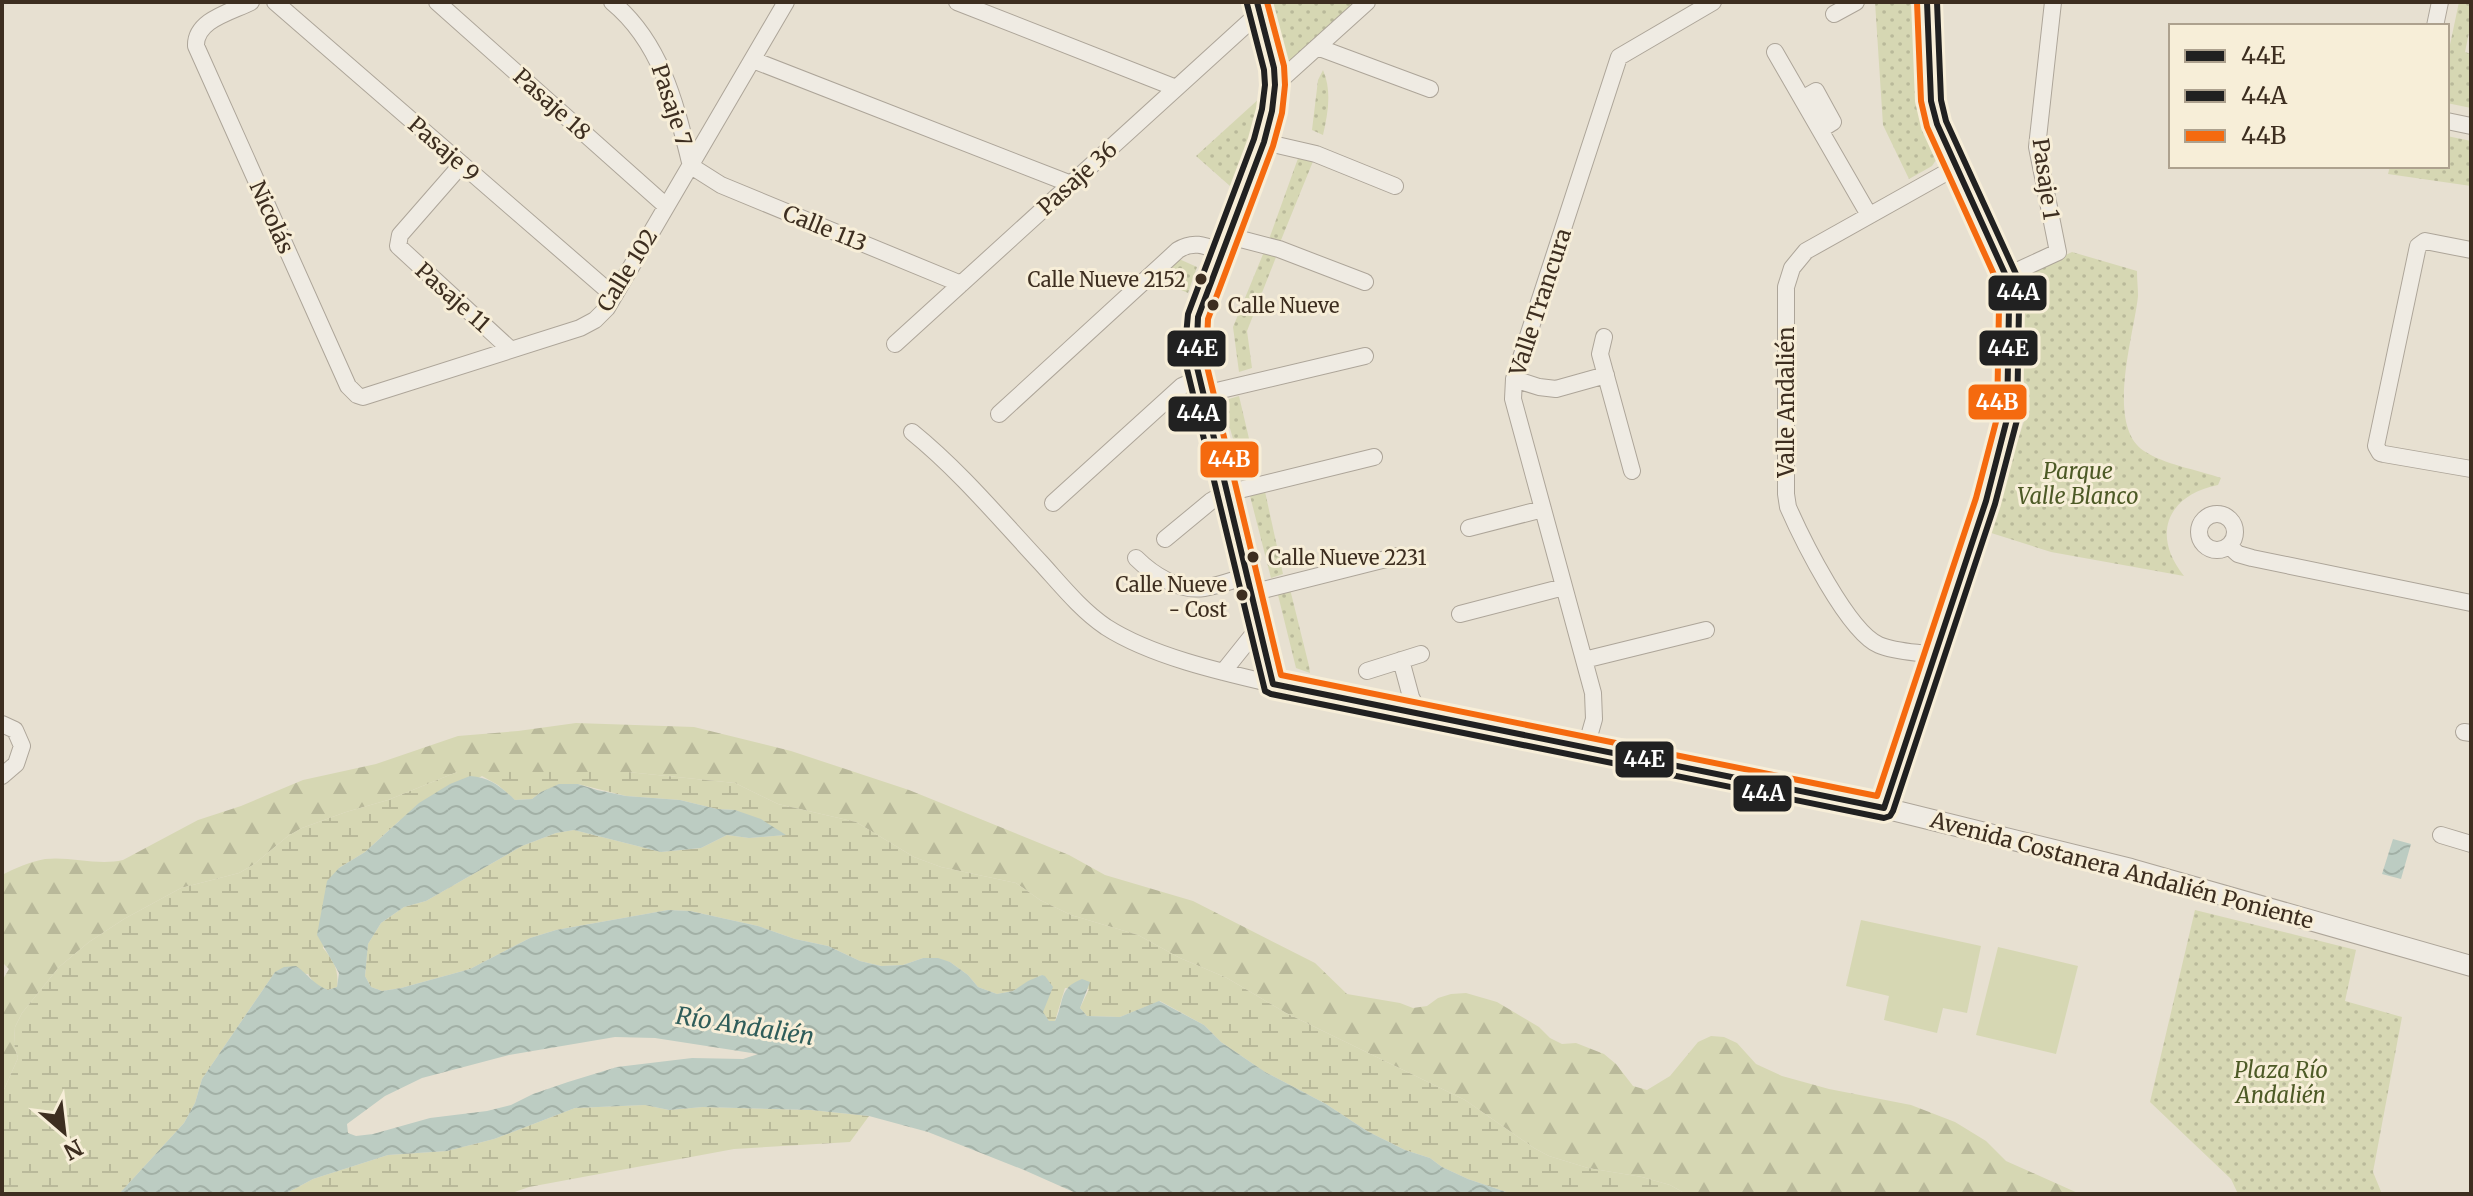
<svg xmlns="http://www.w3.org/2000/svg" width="2473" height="1196" font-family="Merriweather,serif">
	<defs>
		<pattern id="grass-dots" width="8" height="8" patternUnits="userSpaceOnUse" patternTransform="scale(2)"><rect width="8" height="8" fill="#d6d7b3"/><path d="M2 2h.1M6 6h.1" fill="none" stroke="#b9b99a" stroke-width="1.8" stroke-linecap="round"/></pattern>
		<pattern id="forest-firs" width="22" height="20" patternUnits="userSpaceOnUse" patternTransform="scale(2)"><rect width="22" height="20" fill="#d6d7b3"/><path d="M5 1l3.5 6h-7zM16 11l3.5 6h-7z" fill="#b9b99a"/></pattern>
		<pattern id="wetland-marsh" width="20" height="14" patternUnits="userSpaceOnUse" patternTransform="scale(2)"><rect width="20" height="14" fill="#d6d7b3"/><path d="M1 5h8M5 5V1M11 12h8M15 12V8" fill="none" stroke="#b9b99a"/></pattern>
		<pattern id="water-waves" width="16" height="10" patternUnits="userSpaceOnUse" patternTransform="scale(2)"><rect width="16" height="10" fill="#bcccc2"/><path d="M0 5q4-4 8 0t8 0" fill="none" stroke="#a2b0a6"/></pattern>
	</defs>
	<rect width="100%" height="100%" fill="#e7e0d1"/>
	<path fill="url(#grass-dots)" d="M1272,2H1361L1286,65Z
		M1875,2H1916L1920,119L1936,160L1932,166L1909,179L1883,125Z
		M2459,2H2471V23L2465,52L2471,54V108L2447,103V59Z
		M1323,70C1332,91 1328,113 1323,135L1312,130L1318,80Z
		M1272,87L1239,194L1196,156Z
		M2447,136L2471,141V186L2388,174L2390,166H2447Z
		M1301,150L1316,154L1279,245L1268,242Z
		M1266,247L1278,252L1247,331L1252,368L1239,372L1233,327Z
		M2072,252L2137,271C2137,280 2138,288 2138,296C2134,335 2105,425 2144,451C2163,464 2198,470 2221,478L2218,485C2167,495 2151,535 2184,576L2051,552L1988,532L2024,421L2021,280L2027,273Z
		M1179,259L1197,267L1188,293L1172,286L1162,275Z
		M1239,396L1258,477L1245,480L1222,401Z
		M1264,487L1283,574L1271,578L1249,492Z
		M1290,589L1309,666L1310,673L1296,668L1278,595Z
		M2195,910L2356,950L2345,1001L2402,1017L2373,1172L2382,1194H2238L2231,1179L2150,1102Z"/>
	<path fill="url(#forest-firs)" d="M576,723L694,727L791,751L909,790L1069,855L1105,875L1193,901L1315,963L1347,994L1400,1003L1413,1008L1427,1006L1438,998L1451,994L1466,993L1497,1002L1539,1027L1550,1038L1562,1044L1576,1043L1604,1054L1616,1064L1633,1086L1647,1090L1670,1076L1698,1042L1711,1036L1724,1037L1737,1043L1756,1064L1782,1076L1829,1089L1911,1105L1955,1122L1986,1141L2006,1161L2080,1194H1686L1670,1185L1642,1177L1588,1168L1549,1156L1534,1148L1465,1100L1286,1013L1227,978L1180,958L1138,935L1071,915L1040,900L1016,883L941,867L914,857L856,822L778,804L735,783L628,772H457L388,800L346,812L302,828L288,836L253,865L239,873L181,888L124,919L89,942L59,967L22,1013L15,1027L14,1044L18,1058L2,1094V981L9,969L2,962V875C15,868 30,862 45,859C71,856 97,866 123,860L198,820L241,806L303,780L376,764L458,736L518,731Z"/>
	<path fill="url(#wetland-marsh)" d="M457,772H628L735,783L778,804L856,822L914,857L941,867L1016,883L1040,900L1071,915L1138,935L1180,958L1227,978L1286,1013L1465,1100L1534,1148L1549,1156L1588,1168L1642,1177L1670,1185L1686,1194H1512L1468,1179L1442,1167L1430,1158L1405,1150L1367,1131L1326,1104L1265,1072L1221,1042L1204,1025L1160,1001L1120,1017L1087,1016L1080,1008L1089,989L1065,988L1055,1021H1049L1043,1013L1042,975L1013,991L997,994L978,987L968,975L950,962L923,958L903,965L881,966L860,961L828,946L795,939L758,926L690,911L668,910L556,930L530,938L470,969L401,988L382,991L371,987L365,976L368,944L381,923L404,907L426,901L522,846L556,833L574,830L661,852L701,848L727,835L749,838L785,835L735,810L717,809L680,800L626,796L578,784L541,792L532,799L515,800L498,785L482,776L399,821L365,852L339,868L323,948C334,961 339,970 337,987L328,990L316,986L308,974L275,972L202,1079L195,1103L184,1123L119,1194H2V1094L18,1058L14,1044L15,1027L22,1013L59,967L89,942L124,919L181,888L239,873L253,865L288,836L302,828L346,812L388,800Z
		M645,1105L669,1110L703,1107L811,1110L869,1116L850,1142L734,1149L529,1187L509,1194H273L287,1193L313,1179L388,1155L447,1151L494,1139L575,1108Z"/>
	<path fill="#d6d7b3" d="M1861,920L1981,946L1967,1013L1943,1008L1937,1033L1884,1020L1889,996L1846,986Z
		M1998,947L2078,966L2056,1054L1976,1035Z"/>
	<path fill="url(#water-waves)" fill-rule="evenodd" d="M470,776C490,777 501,787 515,800L532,799L541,792L559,784H578L597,790L626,796L680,800L717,809L735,810L761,819L786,835L749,838L727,835L701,848L661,852L574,830L556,833L522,846L426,901L404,907L381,923L368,944L365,976L371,987L382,991L401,988L470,969L530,938L556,930L668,910L690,911L758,926L795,939L828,946L860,961L881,966L903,965L923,958H938L950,962L968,975L978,987L997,994L1013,991L1028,981L1042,975L1045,976L1053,987L1043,1012L1049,1021H1055C1065,1001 1058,988 1082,979L1090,982L1080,1008L1087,1016L1120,1017L1159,1001L1204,1025L1221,1042L1265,1072L1326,1104L1367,1131L1405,1150L1430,1158L1442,1167L1468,1179L1512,1194H1078L1024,1170L928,1132L869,1116L811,1110L703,1107L669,1110L645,1105L575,1108L494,1139L447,1151L388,1155L313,1179L287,1193L119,1194L184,1123L195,1103L202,1079L275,972L284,967L296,966C308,974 314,985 328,990L337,987L339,973L317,935L327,881L339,868L365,852L419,803L450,784ZM615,1037L655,1038L758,1054L743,1059L692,1058L617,1067L568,1082L533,1094L511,1105L487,1111L430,1118L373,1134L356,1136L348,1133L347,1124L385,1096L422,1078L509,1055Z
		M2393,839L2411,844L2401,879L2382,874Z"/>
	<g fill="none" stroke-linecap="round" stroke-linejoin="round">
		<g stroke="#ada599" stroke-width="18">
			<path id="minor" d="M251,2C231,12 195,20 196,46L348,386L357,395L363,397L580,328L595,320L607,308L786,2
				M275,2L614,296
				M437,2L666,206
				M612,2C662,43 676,106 691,166L721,185L961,284
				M957,2L1176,88
				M1834,14L1856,2
				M2435,26L2440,2
				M1317,47L1430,89
				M1775,52L1869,215
				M753,60L1071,184
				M1275,85L1367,2
				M1802,99L1816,91L1833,122L1820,130
				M2447,121L2471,126
				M1264,142L1316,154L1395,186
				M462,164L400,235L398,246L511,350
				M1229,236L1279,249L1365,282
				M2471,250L2425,241L2418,246L2376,446L2380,453L2384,454L2471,469
				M2006,276L2058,252L2037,147L2053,2
				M1604,337L1600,354L1632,471
				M895,344L1260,12
				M1514,379L1539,387L1556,389L1606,375
				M1204,394L1365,356
				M999,414L1178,250C1194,240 1206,246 1222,252
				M912,432C960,471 999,518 1041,563C1061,585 1081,610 1106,627C1151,656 1221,672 1273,684
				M1053,503L1182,386L1200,378
				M2199 532a18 18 0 1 1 36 0a18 18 0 1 1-36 0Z
				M1469,528L1543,509
				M1165,539L1211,501L1223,494L1374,457
				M2229,546L2238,554L2252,558L2471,603
				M1136,558C1152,574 1179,592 1204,588C1218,586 1233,580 1247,576
				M1251,593L1398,556
				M1460,614L1564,587
				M1934,655C1916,652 1895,652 1879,645C1848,632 1802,539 1788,507L1786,494V287L1792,268L1806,251L1956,167
				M1401,660L1411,697L1419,713
				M1584,660L1706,630
				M1367,671L1421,654
				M1223,672L1259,627
				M2,724L15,730L22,746L16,764L2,776
				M2464,732L2471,733
				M1586,747L1594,719L1593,693L1513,399L1514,379L1619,57L1713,2
				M2441,835L2471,844"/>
		</g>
		<g stroke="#ada599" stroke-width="22">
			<path id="tertiary" d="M1257,2L1274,68L1275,85L1272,111L1264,142L1198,317L1195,347L1196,363L1273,684L1884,808L2131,869L2471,966
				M1884,808L1986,501L2007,419L2009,307L2006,276L1937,124L1931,101L1927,2"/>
		</g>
		<use href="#minor" stroke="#efebe3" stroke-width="16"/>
		<use href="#tertiary" stroke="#efebe3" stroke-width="20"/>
		<g stroke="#f7eed8" stroke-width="12">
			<path id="bus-1" d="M1257,2L1274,68L1275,85L1272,111L1264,142L1198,317L1196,363L1273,684L1884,808L1986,501L2007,419L2009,307L2006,276L1937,124L1931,101L1927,2"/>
		</g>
		<g stroke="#f7eed8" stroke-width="12">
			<path id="bus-2" d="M1247,4L1264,70L1265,85L1262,109L1254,139L1188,314L1185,347L1186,365L1265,691L1271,694L1884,818L1890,816L1893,811L1995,504L2017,420L2019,307L2016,274L1946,121L1941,100L1937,2"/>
		</g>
		<g stroke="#f7eed8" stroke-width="12">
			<path id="bus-3" d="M1267,2L1284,66L1285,85L1282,113L1273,146L1208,319L1206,362L1281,675L1877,796L1976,498L1997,418L1999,307L1996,279L1927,127L1921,101L1917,2"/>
		</g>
		<use href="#bus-1" stroke="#212121" stroke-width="6"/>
		<use href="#bus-2" stroke="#212121" stroke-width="6"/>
		<use href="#bus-3" stroke="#f56a0f" stroke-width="6"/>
	</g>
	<g fill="#3d2e20" stroke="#f7eed8" stroke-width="3">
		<circle cx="1201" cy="279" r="7"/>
		<circle cx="1213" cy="305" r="7"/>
		<circle cx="1253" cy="557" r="7"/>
		<circle cx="1242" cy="595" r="7"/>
	</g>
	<g text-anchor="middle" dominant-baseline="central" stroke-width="6" stroke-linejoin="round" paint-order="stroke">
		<g font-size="20" fill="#3d2e20" stroke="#f7eed8" text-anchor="end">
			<text x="1186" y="279">Calle Nueve 2152</text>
			<text x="1228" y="305" text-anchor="start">Calle Nueve</text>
			<text x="1268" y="557" text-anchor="start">Calle Nueve 2231</text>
			<text x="1227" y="584">Calle Nueve<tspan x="1227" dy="25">- Cost</tspan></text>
		</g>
		<g font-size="22" fill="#3d2e20" stroke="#f7eed8">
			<text transform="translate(552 104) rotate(42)">Pasaje 18</text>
			<text transform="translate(672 105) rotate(72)">Pasaje 7</text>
			<text transform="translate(444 149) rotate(41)">Pasaje 9</text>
			<text transform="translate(1077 178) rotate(-42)">Pasaje 36</text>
			<text transform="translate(2046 179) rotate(82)">Pasaje 1</text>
			<text transform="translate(272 217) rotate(66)">Nicolás</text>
			<text transform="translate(825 228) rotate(22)">Calle 113</text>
			<text transform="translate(627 270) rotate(-58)">Calle 102</text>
			<text transform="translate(453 297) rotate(42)">Pasaje 11</text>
			<text transform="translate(1540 302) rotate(-72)">Valle Trancura</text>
			<text transform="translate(1786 402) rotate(-90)">Valle Andalién</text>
			<text transform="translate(2122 870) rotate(15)">Avenida Costanera Andalién Poniente</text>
		</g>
		<g font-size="22" font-style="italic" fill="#4d5a26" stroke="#f7eed8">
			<text x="2078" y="471">Parque<tspan x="2078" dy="25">Valle Blanco</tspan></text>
			<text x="2281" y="1070">Plaza Río<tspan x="2281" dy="25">Andalién</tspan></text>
		</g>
		<g font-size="24" font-style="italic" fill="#2f5d5a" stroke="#f7eed8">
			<text transform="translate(745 1026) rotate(9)">Río Andalién</text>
		</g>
	</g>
	<g stroke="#f7eed8" stroke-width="3">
		<rect x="1987" y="274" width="61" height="38" rx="8" fill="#212121"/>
		<rect x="1978" y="329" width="61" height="38" rx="8" fill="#212121"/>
		<rect x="1166" y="329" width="61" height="39" rx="8" fill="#212121"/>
		<rect x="1967" y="383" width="61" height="38" rx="8" fill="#f56a0f"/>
		<rect x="1167" y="395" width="61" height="38" rx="8" fill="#212121"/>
		<rect x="1199" y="440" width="61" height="39" rx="8" fill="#f56a0f"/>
		<rect x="1614" y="740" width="61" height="39" rx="8" fill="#212121"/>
		<rect x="1732" y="774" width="61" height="39" rx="8" fill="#212121"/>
	</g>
	<g font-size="22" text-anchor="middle" font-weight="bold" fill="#fff">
		<text x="2018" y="300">44A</text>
		<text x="2008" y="356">44E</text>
		<text x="1197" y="356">44E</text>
		<text x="1997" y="410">44B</text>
		<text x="1198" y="421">44A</text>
		<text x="1229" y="467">44B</text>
		<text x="1644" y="767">44E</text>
		<text x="1763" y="801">44A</text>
	</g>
	<rect width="2473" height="1196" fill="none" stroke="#3d2e20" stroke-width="8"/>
	<rect x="2169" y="24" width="280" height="144" fill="#f7eed8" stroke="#ada18e" stroke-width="2"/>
	<rect x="2185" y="50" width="40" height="12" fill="#212121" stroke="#ada18e" stroke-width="2"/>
	<text x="2241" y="64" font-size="24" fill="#3d2e20">44E</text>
	<rect x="2185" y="90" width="40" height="12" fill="#212121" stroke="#ada18e" stroke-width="2"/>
	<text x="2241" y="104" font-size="24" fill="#3d2e20">44A</text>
	<rect x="2185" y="130" width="40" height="12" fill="#f56a0f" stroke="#ada18e" stroke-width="2"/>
	<text x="2241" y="144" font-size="24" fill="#3d2e20">44B</text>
	<g transform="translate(64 1132) rotate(152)" stroke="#f7eed8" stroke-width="6" paint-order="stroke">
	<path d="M0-6L14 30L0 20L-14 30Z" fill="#3d2e20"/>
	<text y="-12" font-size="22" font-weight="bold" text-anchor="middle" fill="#3d2e20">N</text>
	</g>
</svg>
